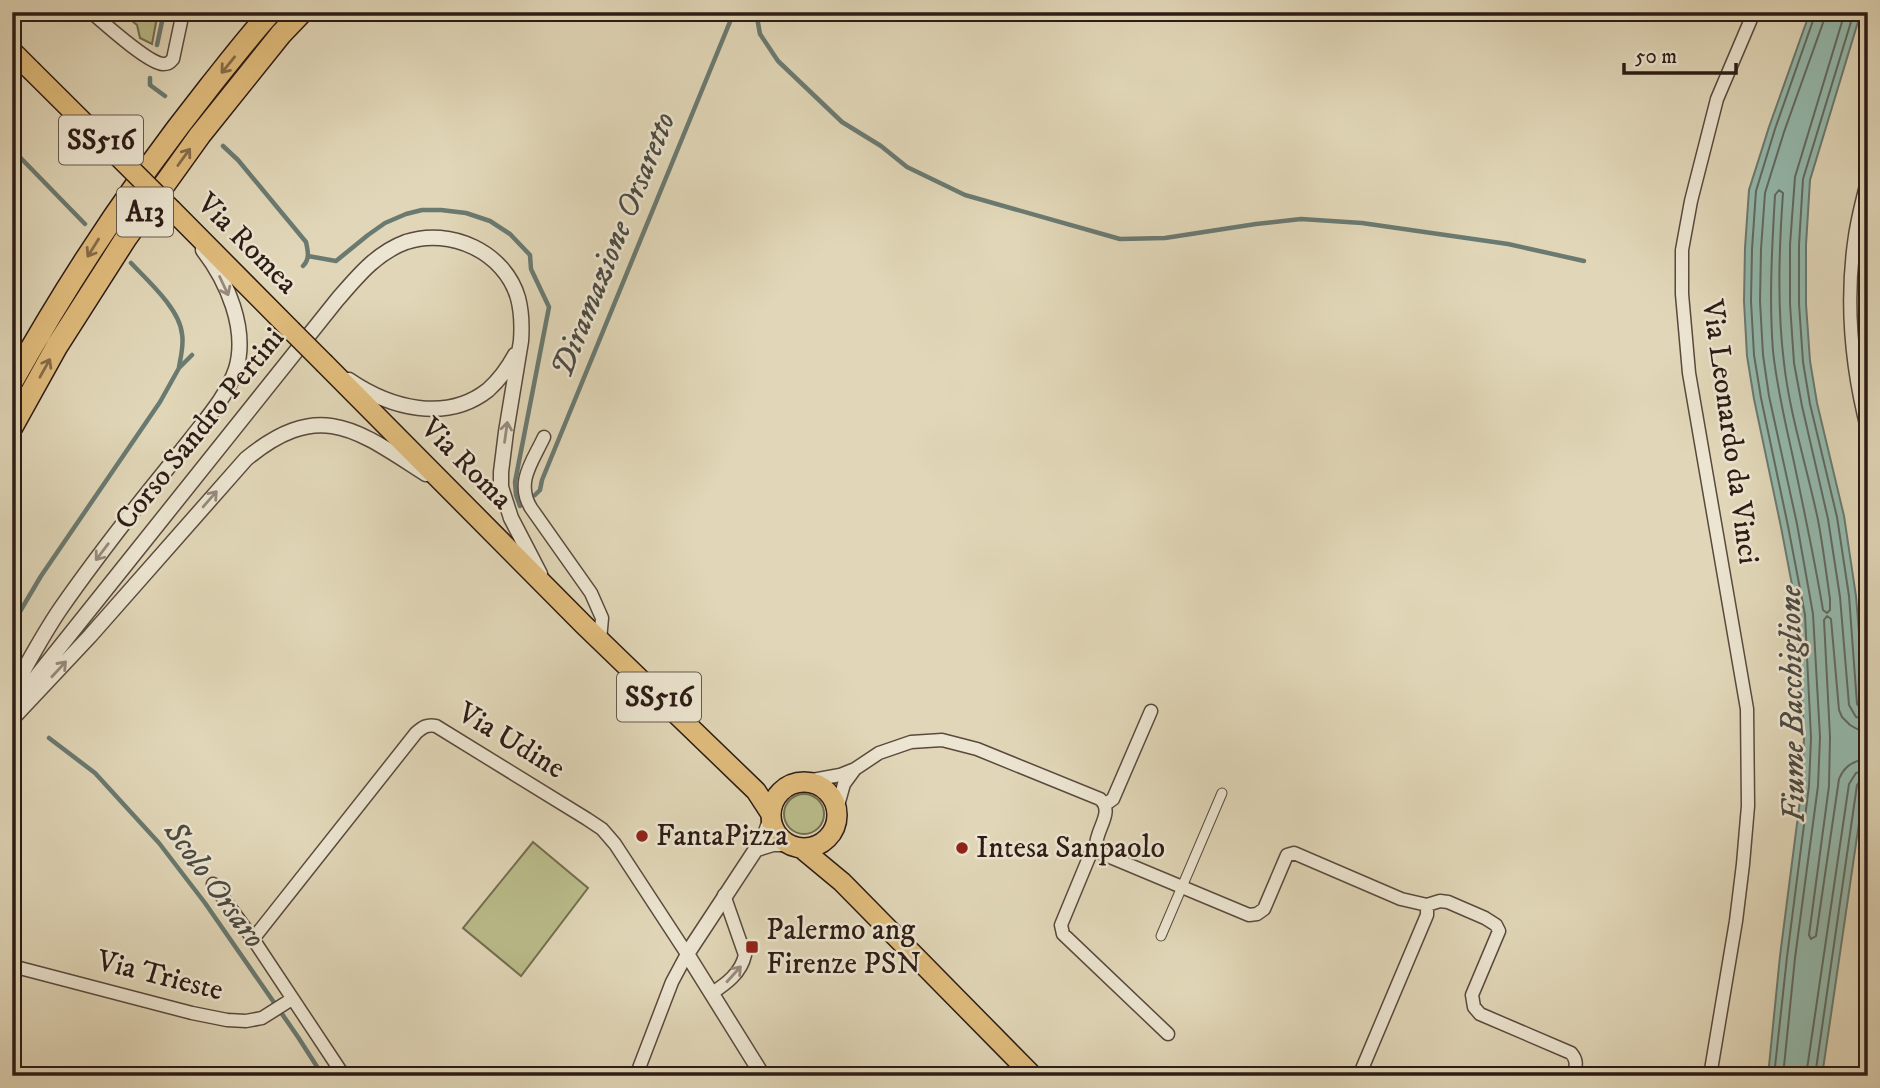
<svg xmlns="http://www.w3.org/2000/svg" width="1880" height="1088" font-family="'IM FELL DW Pica',serif">
	<rect width="100%" height="100%" fill="#e1d7b8"/>
	<filter id="stains"><feTurbulence type="fractalNoise" baseFrequency=".00286" numOctaves="4"/><feColorMatrix values="0 0 0 0 .2 0 0 0 0 .09 0 0 0 0 .02 0 0 0 .5 -.17"/></filter>
	<radialGradient id="worn" r=".72"><stop offset=".6" stop-color="#630" stop-opacity="0"/><stop offset="1" stop-color="#630" stop-opacity=".3"/></radialGradient>
	<path fill="#babc8a" stroke="#736c50" stroke-width="2" d="M121,12H158L152,44L140,38L137,25Z
		M784 814a20 20 0 1 1 40 0a20 20 0 1 1-40 0Z
		M533,842L588,888L521,976L463,928Z"/>
	<path fill="#94baae" stroke="#6a7a71" stroke-width="2" d="M1810,12H1861L1810,180L1806,245V304L1810,361L1817,403L1844,516L1856,596L1864,694L1866,745L1864,789L1822,1076H1768L1780,956L1802,785L1804,738L1798,616L1781,527L1754,399L1747,356L1744,301L1745,248L1749,190L1769,127Z"/>
	<g fill="none" stroke-linecap="round" stroke-linejoin="round">
		<path stroke="#606a62" stroke-width="2" d="M1845,12L1795,177L1790,245V304L1794,363L1802,406L1828,519L1840,597L1849,705L1856,717L1868,720
			M1854,12L1803,179L1799,245V304L1803,362L1810,404L1837,517L1849,596L1857,704L1861,709L1868,711
			M1779,190L1783,193C1779,250 1777,306 1784,363C1790,416 1807,467 1818,520C1823,546 1826,572 1830,599V610L1827,613L1823,610C1815,562 1805,515 1795,467C1787,429 1777,390 1773,351C1769,299 1772,247 1775,195Z
			M1868,730L1857,729L1850,725L1842,717L1839,710L1831,619L1827,616L1824,620L1830,737L1829,786L1809,935L1811,939L1816,936L1839,779C1844,766 1854,760 1868,759
			M1774,1076L1787,957L1809,786L1811,738L1805,615L1788,526L1761,398L1754,355L1751,301L1752,249L1756,191L1775,129L1816,12
			M1783,1076L1795,958L1818,786L1820,737L1813,614L1797,524L1769,396L1763,355L1760,301L1761,249L1765,193L1784,132L1824,20L1825,12
			M1806,1076L1849,784L1856,773L1868,770
			M1815,1076L1857,785L1861,780L1868,778"/>
		<path stroke="#6a7a71" stroke-width="4.5" d="M756,12L760,34L778,61L842,122L881,146L907,167L965,195L1120,239L1165,238L1256,224L1301,219L1362,223L1508,244L1584,261
			M157,45L164,12
			M150,78V85L165,96
			M223,146L238,160L306,242C308,251 310,259 303,266
			M12,149L85,224
			M308,256L336,261L368,235L385,223L406,214L422,210H441L466,213L490,221L510,234L530,255L531,269L549,307L515,482L516,495L520,506
			M131,263C147,280 180,309 182,334C184,344 181,356 179,367
			M535,495L540,490L542,480L734,12
			M12,625L41,576L160,402L179,368L192,355
			M49,738L95,773L159,843L205,903L298,1037L323,1076"/>
		<g stroke="#594a3e" stroke-width="11">
			<path id="pedestrian" d="M1161,936L1222,793"/>
		</g>
		<g stroke="#594a3e" stroke-width="15">
			<path id="minor" d="M91,12C105,24 148,63 163,64C169,64 169,63 173,59L183,12
				M1868,178C1863,197 1858,216 1855,236C1845,302 1851,367 1868,432
				M544,437C533,461 515,482 531,508L591,593L602,618L600,640
				M807,781L840,775L855,769L879,753L911,742L942,740L977,749L1100,799C1115,812 1095,830 1096,847L1103,854L1249,915L1257,914L1264,909L1287,855L1294,853L1401,899L1427,905L1440,901L1448,902L1485,918L1496,925L1499,931L1472,995L1474,1007L1480,1014L1571,1053C1578,1061 1576,1066 1573,1076
				M1106,804L1113,799L1151,711
				M837,809L844,784L855,769
				M1096,847L1090,855L1061,925L1063,934L1168,1034
				M213,884L253,939L344,1076
				M253,939L416,733C423,727 427,724 436,726L587,819L602,829L615,844L687,954L672,982L636,1076
				M12,966L192,1013L227,1020L246,1021L262,1018L292,999
				M712,993C726,984 741,973 745,955L724,895
				M1359,1076L1427,915V905
				M1710,1076L1736,921L1743,864L1748,806L1747,709L1689,373L1682,294V250L1691,201L1717,99L1754,12"/>
		</g>
		<g stroke="#594a3e" stroke-width="17">
			<path id="tertiary" d="M349,380C390,408 446,423 488,390C499,380 508,368 515,355
				M12,691C28,663 43,634 61,608C84,575 109,542 134,510C152,487 171,464 190,440C207,418 227,396 236,369C248,329 227,281 203,250
				M12,707L337,300C357,277 376,253 406,242C450,227 505,252 518,298C522,313 522,327 521,341L506,432L501,472V487L511,518L540,574
				M12,719L90,636L246,459C320,398 357,430 426,474
				M757,849L773,844H788
				M763,1076L687,954L764,837L771,818"/>
		</g>
		<g stroke="#2c1b15" stroke-width="22">
			<path id="primary" d="M12,51L31,70
				M172,210L291,330
				M325,364L584,625L756,791L771,814
				M771 815a33 33 0 1 1 66 0a33 33 0 1 1-66 0Z
				M801,848L842,882L1033,1076"/>
		</g>
		<g stroke="#2c1b15" stroke-width="24">
			<path id="motorway" d="M12,382C70,278 136,179 210,86C230,61 249,36 271,12
				M12,427L57,346L126,238L200,135L281,34L302,12"/>
		</g>
		<use href="#pedestrian" stroke="#ece5d1" stroke-width="9"/>
		<use href="#minor" stroke="#ece5d1" stroke-width="12"/>
		<use href="#tertiary" stroke="#ece5d1" stroke-width="14"/>
		<use href="#primary" stroke="#e0bc7c" stroke-width="19"/>
		<use href="#motorway" stroke="#e0bc7c" stroke-width="21"/>
		<g stroke="#2c1b15" stroke-width="22" stroke-linecap="butt">
			<path id="primary-bridge" d="M31,70L172,210
				M291,330L325,364"/>
		</g>
		<use href="#primary-bridge" stroke="#e0bc7c" stroke-width="19"/>
	</g>
	<defs><path id="oneway-shaft" d="M-6 0H5M1.5-3L5.5 0L1.5 3" fill="none" stroke-width="1.6" stroke-linecap="round" stroke-linejoin="round" transform="scale(1.75)"/></defs>
	<g stroke="#866c48">
		<use href="#oneway-shaft" transform="translate(228 65) rotate(129)"/>
		<use href="#oneway-shaft" transform="translate(184 157) rotate(-54)"/>
		<use href="#oneway-shaft" transform="translate(93 248) rotate(122)"/>
		<use href="#oneway-shaft" transform="translate(45 368) rotate(-61)"/>
	</g>
	<g stroke="#968a7c">
		<use href="#oneway-shaft" transform="translate(224 286) rotate(65)"/>
		<use href="#oneway-shaft" transform="translate(506 432) rotate(-82)"/>
		<use href="#oneway-shaft" transform="translate(210 499) rotate(-49)"/>
		<use href="#oneway-shaft" transform="translate(102 552) rotate(127)"/>
		<use href="#oneway-shaft" transform="translate(59 669) rotate(-47)"/>
		<use href="#oneway-shaft" transform="translate(734 974) rotate(-48)"/>
	</g>
	<g fill="#8f2418" stroke="#ece5d1" stroke-width="2.5">
		<circle cx="642" cy="836" r="7"/>
		<circle cx="962" cy="848" r="7"/>
		<rect x="745" y="940" width="14" height="14" rx="3.5"/>
	</g>
	<g text-anchor="middle" dominant-baseline="central" stroke-width="5" stroke-linejoin="round" paint-order="stroke">
		<g fill="#ece5d1" stroke="#66584d" stroke-width="2">
			<rect x="59" y="115.5" width="84" height="49" rx="5"/>
			<rect x="117" y="187.5" width="56" height="49" rx="5"/>
			<rect x="617" y="672.5" width="84" height="49" rx="5"/>
		</g>
		<g font-size="28" font-weight="bold" fill="#2c1b15">
			<text x="101" y="140">SS516</text>
			<text x="145" y="212">A13</text>
			<text x="659" y="697">SS516</text>
		</g>
		<g font-size="30" fill="#2c1b15" stroke="#ece5d1">
			<text transform="translate(247 244) rotate(45)">Via Romea</text>
			<text transform="translate(200 429) rotate(-51)">Corso Sandro Pertini</text>
			<text transform="translate(1730 432) rotate(82)">Via Leonardo da Vinci</text>
			<text transform="translate(466 464) rotate(45)">Via Roma</text>
			<text transform="translate(511 741) rotate(31)">Via Udine</text>
			<text transform="translate(160 976) rotate(14)">Via Trieste</text>
		</g>
		<g font-size="30" fill="#2c1b15" stroke="#ece5d1" text-anchor="start">
			<text x="656" y="836">FantaPizza</text>
			<text x="976" y="848">Intesa Sanpaolo</text>
			<text x="766" y="930">Palermo ang<tspan x="766" dy="34">Firenze PSN</tspan></text>
		</g>
		<g font-size="32" font-style="italic" fill="#4b4b43" stroke="#ece5d1">
			<text transform="translate(614 245) rotate(-68)">Diramazione Orsaretto</text>
			<text transform="translate(1793 704) rotate(-91)">Fiume Bacchiglione</text>
			<text transform="translate(214 885) rotate(54)">Scolo Orsaro</text>
		</g>
	</g>
	<rect width="1880" height="1088" fill="none" stroke="#e1d7b8" stroke-width="42"/>
	<rect x="14" y="14" width="1852" height="1060" fill="none" stroke="#2c1b15" stroke-width="3.5"/>
	<rect x="21" y="21" width="1838" height="1046" fill="none" stroke="#2c1b15" stroke-width="2"/>
	<path d="M1624 63v10h112v-10" fill="none" stroke="#2c1b15" stroke-width="3.5"/>
	<text x="1635" y="63" font-size="21" fill="#2c1b15" stroke="#ece5d1" stroke-width="5" paint-order="stroke">50 m</text>
	<rect width="100%" height="100%" filter="url(#stains)"/>
	<rect width="100%" height="100%" fill="url(#worn)"/>
</svg>
